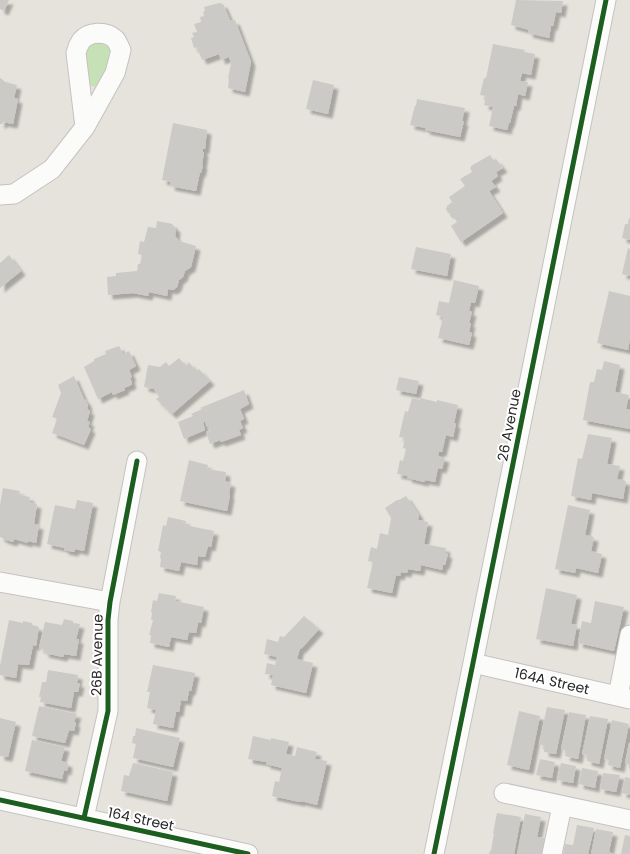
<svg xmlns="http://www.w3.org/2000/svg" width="630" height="854" font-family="Poppins,sans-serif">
	<defs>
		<filter id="shadow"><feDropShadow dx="4.5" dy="4.5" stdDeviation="1" flood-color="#0004"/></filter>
	</defs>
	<rect width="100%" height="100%" fill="#e6e3dd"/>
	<path fill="#c6e1b6" d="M94,43C125,43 105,72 98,86L94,87L88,84L83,53L87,46Z"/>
	<path fill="#cccac6" filter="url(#shadow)" d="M0,0H9L4,11L0,9Z
		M516,0L563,1L561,13L556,12L553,26H551L549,38L528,33L529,30L511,25Z
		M219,3L223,4L230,20H231L232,21L235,20L251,62L245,92L228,88L229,79H228L231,63L229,57L221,60L219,54L202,60L197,47L194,48L191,38L194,37L192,33L197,32L194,24L201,22L200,17L204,16L203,12L205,11L204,7Z
		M493,44L525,50L524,52L535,54L531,75L522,73L520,81L528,82L525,96L518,94L516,106H514L510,123H509L507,130L489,126L493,107L484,105L486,96L480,95L484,78H486Z
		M0,78L2,79L5,82L17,85L14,98L18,99L13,124L3,122L2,124H0Z
		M313,80L334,85L328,114L306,109Z
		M417,99L465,108L462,121H464L460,137L425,130L426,128L410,125L415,105L416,106Z
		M173,123L207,130L205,149H203V152H204L202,165H203L201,173L200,172L196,191L170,186L171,182L162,180Z
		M490,155L494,161L496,159L503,168L496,172L498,176L491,181L496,187L489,191L503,213L461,242L451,226L457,222L452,214L448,213L446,209L447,206L452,202L449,197L465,186L460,179L472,172L470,168L471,167V166Z
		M629,218H630V240L622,238L625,224H628Z
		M157,221L173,224L172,226H174L176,229L175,236L179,241L196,246L191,267L185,271L183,277L179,280L177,287L173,290L168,289L167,296L149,292L148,296L133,293L108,295L107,277L116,276V273L137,271L138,264H140L142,255L138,254L140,241L144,242L148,227L156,228Z
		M416,247L451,254L447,276L411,269Z
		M628,248L630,249V276L622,274Z
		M9,255L21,271L0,288V263Z
		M454,280L479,286L475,303L471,302L469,311L472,312L469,323H471L469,332L472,333L469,345L438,338L443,317L436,315L439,301L449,303Z
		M609,291L630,296V338L628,350L597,343Z
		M119,346L123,354L129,351L136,366L129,370L132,377L130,378L132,383L131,385L124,388L125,390L113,395L112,392L98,399L84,367L94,361V359L106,354L105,351Z
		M179,358L186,366L189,362L196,371L199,369L210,381L172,414L156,399L159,397L154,389L144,387L148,365L160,367L166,362L169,366Z
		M604,361L620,365L615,392L629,395L626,409L630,410V429L583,420L590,382H594L597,369L602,370Z
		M74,376L84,399L86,400L88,406L87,409L90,411L87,421L90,422L88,427L91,429L84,445L52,433L57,419L52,417L61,393L58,385Z
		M399,377L419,381L416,394L396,390Z
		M244,390L249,404L240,409L244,419L240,421L243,428L239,430L241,435L221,442L220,440L210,444L206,432L210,431L209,427H207L205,422H203L205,430L184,439L178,422L193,416L191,414L202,409L200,408Z
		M412,398L420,400V398L437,402V400L458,405L454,423L456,424L453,437L446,435L442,452H439L438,456L445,458L442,469L438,468L435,482L425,480L424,482L407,478L408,476L397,474L400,460L403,461L406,449L403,448L405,438L399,437L405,411L408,412Z
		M588,434L612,438L607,464L620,466L617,479L626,481L623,499L592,493L591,500L571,496L578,458L582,459Z
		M189,460L208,465L207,469L226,472L225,481L231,483L229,494L230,495L227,511L180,501Z
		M3,488L20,491L19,495L30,497L29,502L37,504L34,524L39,525L36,543L28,541V543L14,539L13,542L3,539V538L0,537V505Z
		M406,496L419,515L418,520L428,522L424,544L446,548L445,553L448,554L445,565H443L442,570L421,565L420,571L408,569L407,573L401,572L400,576L396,575L392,593L367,588L373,562L368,561L371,547L377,549L380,533L388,535L391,518L385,508L397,500H399Z
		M77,500L93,503L84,551L75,549L74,552L64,550V548L47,544L55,505L75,509Z
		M568,505L590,510L585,535L594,537L591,551L602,554L598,573L576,568L575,573L555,569Z
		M168,517L186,521L185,525L214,531L211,547L208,546L205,557L198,556L197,565L181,562L179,571L160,567L161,559L160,558L161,552L158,551L163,525L166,526Z
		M546,588L577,595L571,624L577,625L573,646L536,639Z
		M159,593L176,596L175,601L204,607L201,623L198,622L196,633L189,632L187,640L171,637L169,647L150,643L151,635H149L153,620H151L152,613L151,612L153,600L157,601Z
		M595,601L624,607L614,651L578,643L582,621L591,623Z
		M304,616L319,629L301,649L300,648L297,659L313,663L306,693L271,685L273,675L265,674L267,663L275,665L277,657L264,654L267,639L278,642L280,636L284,637Z
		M64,619L73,621V623L80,624L76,639H79L76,656L64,654L63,657L44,653L45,650L39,648L45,622L62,625Z
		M9,620L23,623V621L32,623V625L39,627L36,646L33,645L29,665L18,664L16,678L0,675V666Z
		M153,665L195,673L191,691H189L187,701L181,700L179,712H176L173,728L153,724L156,710L147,708L150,692H147Z
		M48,670L78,675L77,683H80L78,692H74L71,708L40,702L41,697H39L42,682H46Z
		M39,706L77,714L74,722L76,723L74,731L69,730L65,743L32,736Z
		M547,707L565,710L556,754L544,752L545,746L539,744Z
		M519,711L540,716L529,770L507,765Z
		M569,712L586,715L578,759L565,756L567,751L561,749Z
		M590,716L608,719L599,764L587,761L588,755L582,754Z
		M0,718L16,722L8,757L0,756Z
		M612,720L629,724L620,768L608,765L609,760L604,759Z
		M136,728L180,738L173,767L133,758L136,744L132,743L133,736H135Z
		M253,736L271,740V738L289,742L286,754L295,756L297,747L317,752L315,759L327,761L317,805L301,801L300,802L272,796L275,781L279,782L282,768L266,764V762L248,759Z
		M32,740L65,747L61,761L68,763L67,771L64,770L62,779L25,771Z
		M629,743H630V765L625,763Z
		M540,759L555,762L552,778L536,775Z
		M133,763L173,772L167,801L121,791L124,775L129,776Z
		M561,763L576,766L573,783L557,780Z
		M582,768L598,771L595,788L579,784Z
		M603,773L620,775L616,792L600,789Z
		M625,777L630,778V795L622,793Z
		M497,813L521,817L514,854H489L490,851H491L494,833H493Z
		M525,814L541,817L537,837L545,838L542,854H517Z
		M577,825L594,828L588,854H563L565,844L573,845Z
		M596,829L613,832L609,852L614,854H591Z
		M625,835L630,836V854H621Z"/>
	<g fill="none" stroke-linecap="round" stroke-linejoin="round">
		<g stroke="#c4c2c2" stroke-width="21">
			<path id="minor" d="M0,195L14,194L52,169L85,127L115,73L121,50C119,47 118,42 115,39C106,31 89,31 81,41C79,44 77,49 76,53L85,127
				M0,582L110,602
				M473,663L630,699
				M618,696L630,635
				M504,793L630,820
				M0,800L248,854
				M84,818L108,711V620L110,602L137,461
				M434,854L473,663L606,0
				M552,854L562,806"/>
		</g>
		<use href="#minor" stroke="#fbfbfa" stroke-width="19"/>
		<g stroke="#fff" stroke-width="8">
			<path id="cycleway" d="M0,800L248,854
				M84,818L108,711V620L110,602L137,461
				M434,854L473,663L606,0"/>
		</g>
		<use href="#cycleway" stroke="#1b5e20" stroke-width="5"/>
	</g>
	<g text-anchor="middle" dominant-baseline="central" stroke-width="4" stroke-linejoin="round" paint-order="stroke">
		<g font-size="14" fill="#272727" stroke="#fff">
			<text transform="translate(509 425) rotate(-79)">26 Avenue</text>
			<text transform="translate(97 655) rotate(-89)">26B Avenue</text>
			<text transform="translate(552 681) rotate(13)">164A Street</text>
			<text transform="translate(141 819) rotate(12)">164 Street</text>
		</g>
	</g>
</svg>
